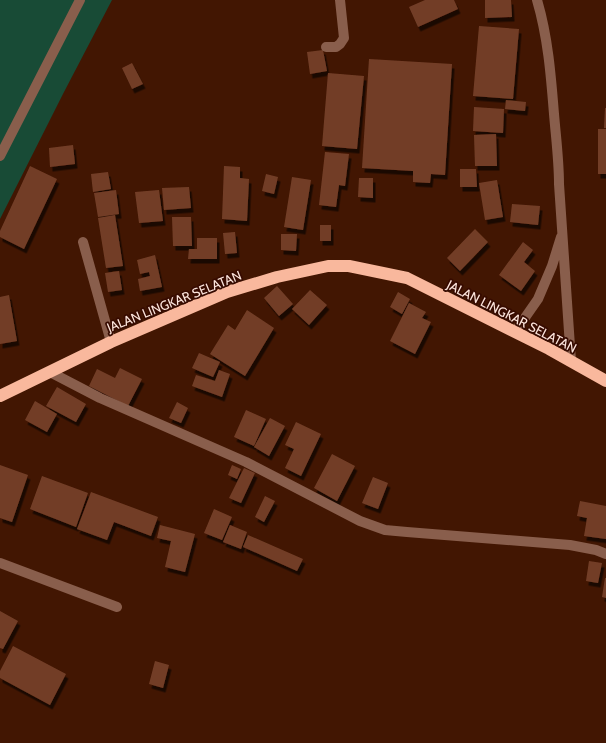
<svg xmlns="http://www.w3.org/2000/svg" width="606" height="743" font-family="Cabin,sans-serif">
	<defs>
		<filter id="shadow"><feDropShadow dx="2.5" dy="4.5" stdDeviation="0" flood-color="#0009"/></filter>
	</defs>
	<rect width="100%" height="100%" fill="#421602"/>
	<path fill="#184b36" d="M0,0H112L64,92L0,219Z"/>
	<path fill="#723e27" filter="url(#shadow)" d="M425,0H454L458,9L418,27L409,7Z
		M485,0H511L512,17L485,18Z
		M479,26L519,29L513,99L473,96Z
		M323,50L327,71L310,74L307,52Z
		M369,59L452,64L445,175L431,174L430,183L413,182V171L362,168Z
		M132,63L143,84L132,89L122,68Z
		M328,73L364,76L357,149L322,146Z
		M506,100L526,102L525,111L505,109Z
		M474,107L504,109L503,133L473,131Z
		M605,108H606V128H604Z
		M598,129H606V174H598Z
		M496,134L497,166H475L474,135Z
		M73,145L75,164L50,167L49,148Z
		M325,152L349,154L345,186L339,185L336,207L319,205Z
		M30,166L57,179L24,249L0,237V231Z
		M224,166L240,167V178L249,179L247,221L222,219Z
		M460,169H476L477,187H460Z
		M108,172L111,189L93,192L91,174Z
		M266,174L278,177L274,194L262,191Z
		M292,177L311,180L303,230L284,227Z
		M359,178H373V198L358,197Z
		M497,180L503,217L485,220L479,183Z
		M189,187L191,208L164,210L162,188Z
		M116,190L119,214L98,217L94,193Z
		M159,190L163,221L139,223L135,192Z
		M512,204L540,206L538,225L510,222Z
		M115,215L123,266L106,268L98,218Z
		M172,217H191L192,246H173Z
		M320,225H331V241H320Z
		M475,229L488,242L460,271L447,258Z
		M235,232L237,253L225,254L223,233Z
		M281,234H297L296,251L281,250Z
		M197,238H217V259H188L189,249H197Z
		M523,242L533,250L524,262L535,271L521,291L499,275Z
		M155,255L162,287L140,291L138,279L150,276L149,272L140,274L137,260Z
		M119,271L122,290L108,292L105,273Z
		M277,286L293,304L279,316L264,298Z
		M310,290L327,305L309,325L292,309Z
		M398,292L410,299L402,314L390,307Z
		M9,295L17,341L0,344V297Z
		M409,303L426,312L422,318L431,322L415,354L390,341Z
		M247,310L274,328L245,376L210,354L228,325L235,330Z
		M199,353L220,362L213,377L192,368Z
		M120,368L142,379L128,406L89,386L97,369L115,378Z
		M219,370L230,374L222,397L192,386L196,375L215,381Z
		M57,387L86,404L76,422L46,406Z
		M35,401L57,414L47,432L25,420Z
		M177,402L188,408L181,423L169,418Z
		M246,410L266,419L254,446L234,437Z
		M270,418L285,426L269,456L254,447Z
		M296,422L321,434L301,476L285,468L294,449L285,445Z
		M332,454L355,466L337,501L314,488Z
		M0,465L28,475L12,522L0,518Z
		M232,465L241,469L237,479L228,475Z
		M244,468L255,473L241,503L229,498Z
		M42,476L88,493L76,527L30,509Z
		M373,477L388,483L378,509L362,503Z
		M91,492L158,517L151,536L114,522L107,540L77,529Z
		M265,496L275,501L264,522L255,517Z
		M580,501L606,506V539L584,536L587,518L577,516Z
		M214,509L232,517L222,540L204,533Z
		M160,525L195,534L185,572L165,567L171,541L157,538Z
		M230,525L247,532L241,549L223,542Z
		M248,535L303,559L297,571L243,547Z
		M589,561L602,563L598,583L586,581Z
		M605,578H606V598L602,597Z
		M0,611L18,621L3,649L0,648Z
		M13,646L66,674L50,705L0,678V671Z
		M155,661L169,665L163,688L149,684Z"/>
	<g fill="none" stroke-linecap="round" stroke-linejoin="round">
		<path stroke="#895e4c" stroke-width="10" d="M537,0C548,37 551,76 554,114C556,138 559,161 559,184L571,361
			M326,47H336L340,44L344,38L340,0
			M0,156L80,0
			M83,242L111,342
			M515,332L538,299L552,266L561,237
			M50,372L100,398L246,462L360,521L385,530L407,532L570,545L596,550L606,554
			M0,563L117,607"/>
		<path stroke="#f9b89d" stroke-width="12" d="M0,396L111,342L227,292L277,277L328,266H349L407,278L549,349L606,381"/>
	</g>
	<g text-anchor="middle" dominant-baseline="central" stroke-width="3.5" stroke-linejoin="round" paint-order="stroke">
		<g font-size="13" fill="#fce5dc" stroke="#370b00">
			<text transform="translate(174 301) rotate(-22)">JALAN LINGKAR SELATAN</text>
			<text transform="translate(512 316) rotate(27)">JALAN LINGKAR SELATAN</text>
		</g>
	</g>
</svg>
